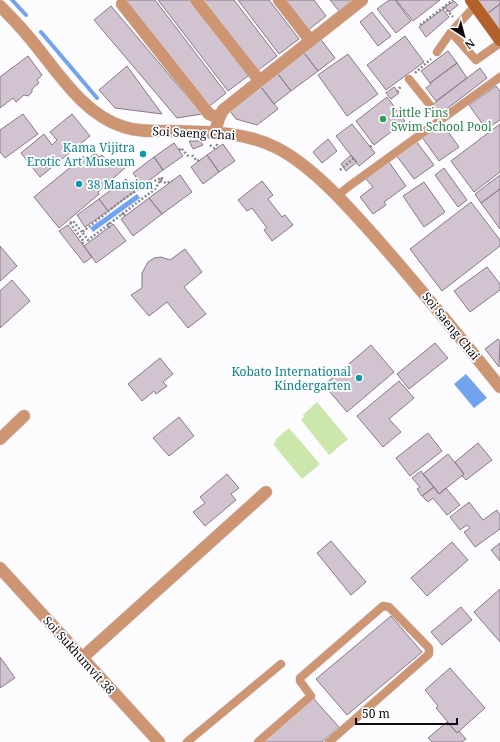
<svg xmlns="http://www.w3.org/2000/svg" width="500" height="742" font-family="'Noto Serif',serif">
	<rect width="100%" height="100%" fill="#fcfbfe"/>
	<path fill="#cce7ab" d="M317,402L348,439L329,455L301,420L304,417L303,415Z
		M289,428L320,464L302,479L273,444L276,442L275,440Z"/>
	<path fill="#72a3ef" d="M137,194L140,198L93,232L90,228Z
		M466,374L487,398L474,408L454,384Z"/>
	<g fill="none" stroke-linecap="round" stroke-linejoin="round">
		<path stroke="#72a3ef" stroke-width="4" d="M12,0L26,15
			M41,32L97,98"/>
	</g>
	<path fill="#d2c3d0" stroke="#887a87" d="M123,0H155L226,93L207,108Z
		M158,0H190L248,76L228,91Z
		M203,0H234L277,56L257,71Z
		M238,0H269L299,39L279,54Z
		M283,0H314L326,16L307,31Z
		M330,0H353L339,11Z
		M389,0H395L411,21L396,33L377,9Z
		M396,0H440L413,21Z
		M478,0H500V4L488,13Z
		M454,1L458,5L449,12L445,7Z
		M500,4V30L488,13Z
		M111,6L202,114L177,118L94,20Z
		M443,9L449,17L426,37L419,27Z
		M372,12L391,36L378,46L360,22Z
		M405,36L424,62L386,90L367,65Z
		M319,37L335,58L318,71L304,53Z
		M448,51L457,63L430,83L421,71Z
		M304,53L318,71L291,91L278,74Z
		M348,54L378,94L347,116L318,75Z
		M28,56L42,75L37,80L39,83L32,89V92L28,96L24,95L16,102L13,98L0,108V77Z
		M457,63L467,78L436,101L426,88L431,84L430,83Z
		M127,66L162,114L115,108L99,90Z
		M480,68L487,78L435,118L428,108Z
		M278,74L291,91L274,104L261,87Z
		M496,86L500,91V120L486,129L469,105Z
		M261,87L278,109L257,125L236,119L230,111Z
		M394,87L399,93L391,99L386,93Z
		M387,97L405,121L374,145L356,121Z
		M23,114L38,134L5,158L0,152V130Z
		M72,114L90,136L40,177L21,153L44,134L52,145L57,140L50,132Z
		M442,123L459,147L439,161L422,137Z
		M352,124L375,153L359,166L336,136Z
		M500,124V172L474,192L451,161Z
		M328,139L337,151L322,163L313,152Z
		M189,141H200L203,145L193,149Z
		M416,141L434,165L414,179L396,155Z
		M174,143L183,156L163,170L154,157Z
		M223,144L235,161L219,172L207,155Z
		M95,153L99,157L102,155L106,160L108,158L112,163L116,160L120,165L123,162L126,167L98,192L99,194L59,228L34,197L84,156L87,160Z
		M207,155L219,172L203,184L191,167Z
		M351,155L357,162L346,171L341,164Z
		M154,157L163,170L142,186L133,173Z
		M389,162L406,186L384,202L386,205L373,214L360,197L373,187L366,179Z
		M444,168L467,200L458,207L435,175Z
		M180,175L192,192L162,214L149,198Z
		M500,175V189L481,203L475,194Z
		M126,179L135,191L108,211L99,199Z
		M262,181L273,195L268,199L282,217L285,215L293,225L272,241L264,230L267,228L252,208L247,211L238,200Z
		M424,182L445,212L424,227L403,196Z
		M500,189V229L481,203Z
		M149,198L162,214L133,236L121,219Z
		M99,199L108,211L85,227L77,215Z
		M471,202L500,240V246L442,291L410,249Z
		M113,224L126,241L96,263L84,246Z
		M68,225L92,257L84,263L59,231Z
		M0,246L17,266L0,281Z
		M185,249L202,272L184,287L206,314L188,328L167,302L149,316L131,295L142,288V273L148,262L154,258L161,257L170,260Z
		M487,267L500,284V290L470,312L454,291Z
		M12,280L30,301L0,328V291Z
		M498,339L500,342L499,367L485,349Z
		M435,343L448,358L409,389L397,374Z
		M371,345L394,372L347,412L324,385Z
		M160,358L173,374L163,382L167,386L156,394L154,391L142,401L128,384Z
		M399,381L414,398L389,419L401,432L383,447L357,416Z
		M179,417L194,436L169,456L153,438Z
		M428,433L442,451L410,476L396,458Z
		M478,443L492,460L466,480L462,476L464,474L455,462Z
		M448,454L464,474L439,494L423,474Z
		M421,471L434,487L422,496L417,489L420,487L412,478Z
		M227,474L239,488L231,494L236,500L205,526L193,512L205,503L200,497Z
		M434,487L439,494L446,488L460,505L447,515L433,498L428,502L422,496Z
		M469,502L483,520L497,510L500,515V529L475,547L464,532L470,528L467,525L460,530L450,517Z
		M331,541L366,582L351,595L317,553Z
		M452,542L468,560L427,596L411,578Z
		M500,543V561L491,550Z
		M500,589V642L474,612Z
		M461,607L472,620L442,645L431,632Z
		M391,616L422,652L347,715L316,679Z
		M0,657L15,678L0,688Z
		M450,668L485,708L457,733L436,708L438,706L425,690Z
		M313,698L339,727L322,742H263Z
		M447,722L457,733L459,731L466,739L462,742H432L428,738Z"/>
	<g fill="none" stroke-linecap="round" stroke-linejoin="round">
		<g stroke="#d6d4d8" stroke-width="9">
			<path id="lane" d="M475,6L451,32L476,60L500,43
				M437,52L451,32
				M409,79L430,105
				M337,196L348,187L500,77
				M187,742L281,664
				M258,742L311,696L300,681V678L383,606L389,607L429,648V654L329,742"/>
		</g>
		<g stroke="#d6d4d8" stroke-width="13">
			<path id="street" d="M196,0L259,80
				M279,0L310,40
				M122,4L209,114L219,118
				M0,6C9,15 19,25 27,35C55,67 81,114 124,127C139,132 155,131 170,131C207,132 244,131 277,148C314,167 350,209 377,239C419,287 460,337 500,387
				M215,132L219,118L223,110L362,0
				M0,439L24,416
				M0,568L159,742
				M82,658L266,492"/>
		</g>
		<g stroke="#d6d4d8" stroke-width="13">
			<path id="secondary" d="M471,0L500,40"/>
		</g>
		<path stroke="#89878c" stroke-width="2.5" stroke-dasharray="2 2" stroke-linecap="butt" d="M444,7L453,17
			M420,25L453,0
			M415,73L431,59
			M397,92L401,86
			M210,145L214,148L217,145L218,147
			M370,147L373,143
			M179,150L181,148L190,158
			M192,155L197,161L201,159
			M340,170L354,158
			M162,178L155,189L88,240L82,232C107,214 132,188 162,178Z
			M160,181L167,183L172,181
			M122,213L123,216L126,214
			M70,223L84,242L82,244
			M70,223L73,221L82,232
			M108,223L110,226L108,228"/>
		<use href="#lane" stroke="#ce9573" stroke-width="8"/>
		<use href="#street" stroke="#ce9573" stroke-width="12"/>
		<use href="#secondary" stroke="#b36129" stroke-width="12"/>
	</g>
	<circle fill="#2e9e5b" stroke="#fff" stroke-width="1.5" cx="383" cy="119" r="4"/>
	<g fill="#0f9aa8" stroke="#fff" stroke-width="1.5">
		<circle cx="143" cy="154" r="4"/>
		<circle cx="79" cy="184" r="4"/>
		<circle cx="359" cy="378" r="4"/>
	</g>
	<g text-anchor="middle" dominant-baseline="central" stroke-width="3.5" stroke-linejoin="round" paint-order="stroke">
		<g font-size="12" fill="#27864d" stroke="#fff" text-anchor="start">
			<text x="391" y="112">Little Fins<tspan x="391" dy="14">Swim School Pool</tspan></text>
		</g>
		<g font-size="12" fill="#0d0a10" stroke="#fff">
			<text transform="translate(194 133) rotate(3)">Soi Saeng Chai</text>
			<text transform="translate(451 326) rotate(51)">Soi Saeng Chai</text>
			<text transform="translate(79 655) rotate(48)">Soi Sukhumvit 38</text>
		</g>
		<g font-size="12" fill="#0d838f" stroke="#fff" text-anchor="end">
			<text x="135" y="147">Kama Vijitra<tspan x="135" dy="14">Erotic Art Museum</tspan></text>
			<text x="87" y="184" text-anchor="start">38 Mansion</text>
			<text x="351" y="371">Kobato International<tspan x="351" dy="14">Kindergarten</tspan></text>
		</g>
	</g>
	<g transform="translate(464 36) rotate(144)" stroke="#ffffff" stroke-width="3" paint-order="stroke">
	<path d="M0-3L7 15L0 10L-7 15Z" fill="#0d0a10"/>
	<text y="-6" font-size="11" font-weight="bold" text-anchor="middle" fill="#0d0a10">N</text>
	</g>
	<path d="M356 718v6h101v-6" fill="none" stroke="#0d0a10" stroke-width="2"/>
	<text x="362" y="718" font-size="12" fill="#0d0a10" stroke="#ffffff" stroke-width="3" paint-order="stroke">50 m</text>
</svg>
